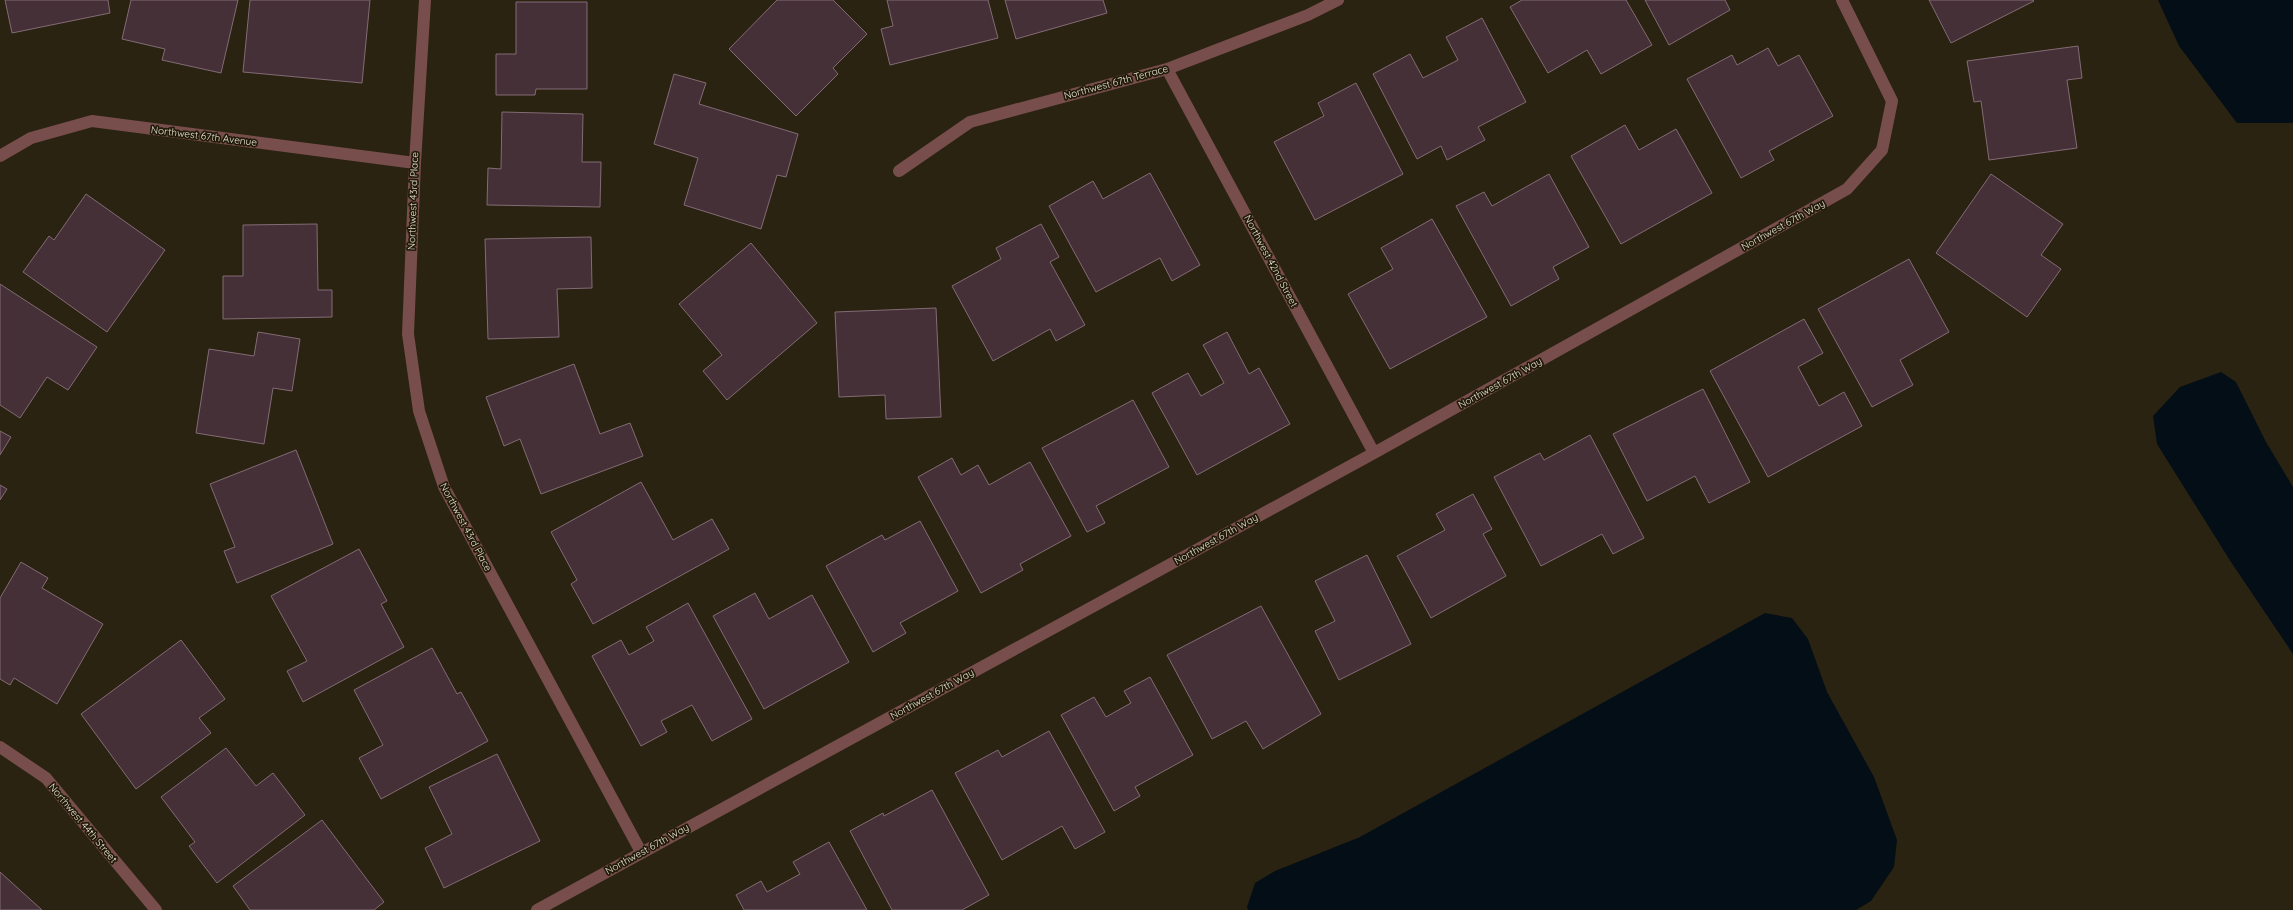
<svg xmlns="http://www.w3.org/2000/svg" width="2293" height="910" font-family="Quicksand,sans-serif">
	<rect width="100%" height="100%" fill="#2a2311"/>
	<path fill="#040e17" d="M2158,0H2293V123H2237L2179,46Z
		M2221,372L2236,382L2266,442L2293,487V654L2231,562L2157,444L2153,416L2180,387Z
		M1765,613L1792,618L1808,639L1827,692L1874,777L1897,840L1894,867L1871,901L1856,910H1248L1247,907L1255,883L1275,871L1360,837Z"/>
	<path fill="#453038" stroke="#836b74" d="M5,0H108L110,13L12,33Z
		M131,0H238L221,73L162,60L165,49L122,39Z
		M250,0H370L362,83L243,72Z
		M777,0H833L867,34L833,68L838,74L796,116L729,49Z
		M887,0H988L998,38L890,65L881,29L893,26Z
		M1005,0H1103L1107,13L1016,39Z
		M1522,0H1626L1652,45L1601,74L1587,50L1548,73L1510,7Z
		M1645,0H1725L1730,10L1669,45Z
		M1929,0H2033L2034,1L1951,43Z
		M516,2H587V89H536L535,95H496V54H516Z
		M1482,18L1526,102L1478,127L1485,140L1447,160L1441,146L1417,159L1373,74L1410,54L1423,78L1458,60L1446,37Z
		M2078,46L2082,78L2067,80L2077,148L1989,160L1981,101L1974,102L1967,61Z
		M1768,48L1778,66L1799,55L1833,116L1769,151L1774,160L1741,178L1687,79L1732,55L1737,65Z
		M674,74L706,83L699,104L798,134L786,177L777,175L761,229L684,205L698,158L654,144Z
		M1356,83L1403,174L1315,220L1274,142L1324,116L1318,103Z
		M502,112L583,114L582,162H601L600,207L487,205L488,168L501,169Z
		M1625,125L1639,150L1676,129L1712,193L1621,244L1571,156Z
		M1150,173L1200,265L1172,281L1160,258L1096,292L1049,206L1093,181L1103,199Z
		M1549,174L1589,247L1553,267L1559,279L1511,306L1456,206L1484,192L1492,206Z
		M1991,174L2063,224L2041,255L2061,269L2027,317L1936,253Z
		M86,194L165,250L107,332L23,272L49,236L54,240Z
		M1432,219L1487,317L1390,369L1348,294L1393,269L1381,248Z
		M317,224L318,290H332V317L223,319V276H243V225Z
		M1041,224L1059,257L1050,262L1085,325L1056,341L1050,329L993,361L952,286L1001,259L996,248Z
		M591,237L592,288L557,289L559,337L488,339L485,239Z
		M751,243L817,323L727,400L703,371L722,355L679,304Z
		M1909,259L1949,332L1900,360L1913,385L1872,407L1818,309Z
		M0,284L97,347L68,390L47,377L20,418L0,405Z
		M936,308L941,417L886,419L885,395L839,397L835,312Z
		M1804,319L1823,353L1798,367L1819,406L1844,392L1862,426L1768,477L1710,371Z
		M258,332L300,339L292,391L273,388L264,444L196,433L209,349L254,356Z
		M1227,332L1249,374L1259,368L1290,424L1197,475L1152,393L1188,373L1201,396L1224,383L1203,345Z
		M574,364L600,434L630,423L643,456L541,494L520,439L504,446L486,397Z
		M1703,389L1750,482L1709,503L1695,476L1647,501L1613,434Z
		M1133,400L1169,467L1096,506L1105,523L1087,532L1042,448Z
		M0,431L11,437L0,455Z
		M1590,435L1644,538L1613,554L1602,534L1541,566L1494,477L1540,453L1544,460Z
		M296,450L333,544L237,583L224,551L235,547L210,484Z
		M952,458L961,475L978,465L989,485L1030,462L1071,536L1020,564L1023,570L981,593L918,477Z
		M641,482L673,540L712,519L729,549L593,624L571,584L577,580L551,532Z
		M0,485L7,489L0,500Z
		M1473,494L1492,529L1483,534L1506,576L1431,618L1397,556L1445,530L1436,514Z
		M920,521L958,591L900,623L906,633L873,652L826,566L882,535L885,540Z
		M359,549L387,601L381,604L404,647L303,702L287,671L307,661L271,596Z
		M1367,555L1411,644L1339,680L1315,631L1335,621L1315,581Z
		M21,562L48,578L42,588L103,624L57,704L14,678L10,685L0,679V598Z
		M755,593L769,619L812,595L849,662L764,709L713,616Z
		M688,603L752,719L712,741L692,705L661,721L667,732L641,746L592,656L621,640L629,655L654,641L646,627Z
		M1261,606L1321,714L1263,749L1246,721L1212,739L1167,655Z
		M181,640L225,699L199,718L211,733L136,789L81,714Z
		M432,648L457,694L461,692L488,741L381,799L359,758L383,745L354,690Z
		M1150,677L1193,755L1135,787L1140,796L1114,811L1061,715L1094,697L1106,717L1131,703L1124,691Z
		M1049,731L1105,832L1075,849L1062,826L1002,860L955,773L998,750L1002,757Z
		M226,748L256,786L273,773L305,815L217,883L189,846L195,842L161,797Z
		M497,754L540,841L444,888L425,848L452,834L429,787Z
		M932,790L989,895L962,910H892L850,831L883,813L884,816Z
		M322,820L384,902L374,910H250L233,886Z
		M829,842L867,910H744L736,895L761,881L767,892L800,874L793,862Z
		M0,872L42,910H0Z"/>
	<g fill="none" stroke-linecap="round" stroke-linejoin="round">
		<path stroke="#784e4d" stroke-width="12" d="M425,0L415,163L408,334L419,411L444,487L641,852
			M1167,69L1374,453
			M0,156L31,138L92,121L415,163
			M899,171L970,122L1167,69L1308,15L1338,0
			M0,747L46,778L156,910
			M537,910L1374,453L1847,189L1882,150L1892,101L1842,0"/>
	</g>
	<g text-anchor="middle" dominant-baseline="central" stroke-width="3.5" stroke-linejoin="round" paint-order="stroke">
		<g font-size="10" fill="#e8e4d8" stroke="#211a08">
			<text transform="translate(1116 82) rotate(-15)">Northwest 67th Terrace</text>
			<text transform="translate(204 136) rotate(7)">Northwest 67th Avenue</text>
			<text transform="translate(413 201) rotate(-88)">Northwest 43rd Place</text>
			<text transform="translate(1783 225) rotate(-29)">Northwest 67th Way</text>
			<text transform="translate(1271 261) rotate(62)">Northwest 42nd Street</text>
			<text transform="translate(1500 383) rotate(-29)">Northwest 67th Way</text>
			<text transform="translate(466 527) rotate(62)">Northwest 43rd Place</text>
			<text transform="translate(1216 539) rotate(-29)">Northwest 67th Way</text>
			<text transform="translate(932 694) rotate(-29)">Northwest 67th Way</text>
			<text transform="translate(83 823) rotate(50)">Northwest 44th Street</text>
			<text transform="translate(647 849) rotate(-29)">Northwest 67th Way</text>
		</g>
	</g>
</svg>
